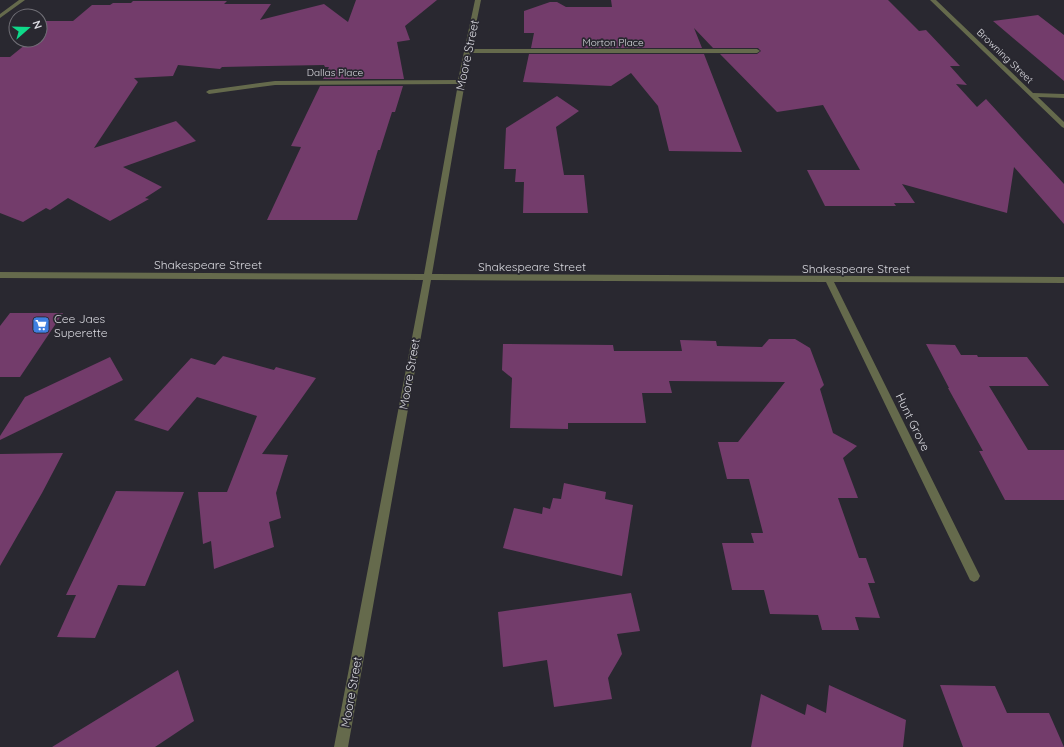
<svg xmlns="http://www.w3.org/2000/svg" width="1064" height="747" font-family="Quicksand,sans-serif">
	<rect width="100%" height="100%" fill="#292830"/>
	<path fill="#733c6b" d="M356,0H437L405,26L410,40L397,42L404,79H323L329,67H325L324,65L222,67L220,69L178,65L173,76L134,78L138,82L94,148L176,121L196,141L123,167L162,187L145,198L149,199L110,221L68,198L50,210L46,208L23,222L0,213V57H10L31,40H40V21H73L92,5H110L113,3H131L133,1H227L224,4H271L260,20L324,4L348,22Z
		M611,0H888L919,31L926,30L960,66H950L967,85L956,84L977,107L986,99L1064,184V224L1014,167L1007,213L902,184L915,203H894L896,206H825L807,170H860L823,105L777,112L720,54H757L761,51L758,48H713L694,28L702,48H531L534,33H524V11L550,2H557L566,7H612Z
		M1038,15L1064,35V81L993,21Z
		M529,54H704L742,152L669,151L658,106L631,73L611,86L523,82Z
		M320,86H403L395,112H392L380,150H378L357,220H267L301,147L291,146Z
		M557,96L579,111L556,127L564,175H584L588,213H523L524,182H515L516,169H504L506,128Z
		M10,313H63L20,377H0V326Z
		M769,339H795L810,348L824,385L820,389L833,433L857,446L843,458L858,498H838L859,558H866L875,583H868L880,618L855,617L859,630H822L818,615L770,614L764,590H732L722,543H754L751,533H763L749,479H727L718,442H738L785,382L669,381L672,393H642L646,423H568V429L510,428L512,378L502,370L503,344L613,345L614,351H682L680,340L716,341L717,346L762,347Z
		M926,344L955,345L961,355H977L978,357H1027L1049,386H989L1028,450H1064V500H1005L979,451H983L948,388H949Z
		M223,356L274,370L276,367L316,378L262,454L288,455L276,493L281,518L269,522L274,547L214,569L211,541L203,544L198,492H227L257,416L197,397L168,431L134,420L191,358L215,365Z
		M110,357L123,380L0,440V436L25,397Z
		M63,453L42,493L0,566V454Z
		M564,483L606,492L605,499L633,505L622,576L503,548L514,508L542,514L543,507L550,509L553,498L561,499Z
		M116,491L184,492L145,586L118,585L95,638L57,637L76,595H66Z
		M631,593L640,631L617,634L622,654L608,678L612,699L554,707L547,660L503,667L498,612Z
		M178,670L194,721L155,747H52Z
		M829,685L906,720L903,747H751L761,694L805,715L807,704L826,713Z
		M940,685L995,686L1007,713H1049L1064,747H963Z"/>
	<g fill="none" stroke-linecap="round" stroke-linejoin="round">
		<path fill="#656a4c" fill-rule="evenodd" d="M19,0H25L0,18V14Z
			M475,0H481L471,49H757L760,51L757,53H470L432,274L1064,277V283L834,282L978,572L980,576L978,580L974,582L970,580L826,282L431,280L348,747H334L423,280L0,278V272L424,274L458,84L275,85L209,94L206,92L209,90L275,81L458,80Z
			M930,0H936L1033,93L1064,94V98L1038,97L1064,122V128L1062,127Z"/>
	</g>
	<defs>
		<g id="supermarket-square" transform="scale(0.9)"><rect x="-9" y="-9" width="18" height="18" rx="4" fill="#3f7fe0" stroke="#292830"/><path d="M-6-5.5h2.5l.6 2H6L4.5 2H-2.5L-4.4-4H-6ZM-1.5 3.2a1.3 1.3 0 1 0 .1 0ZM3 3.2a1.3 1.3 0 1 0 .1 0Z" fill="#fff"/></g>
	</defs>
	<g fill-rule="evenodd">
		<use href="#supermarket-square" x="41" y="325"/>
	</g>
	<g text-anchor="middle" dominant-baseline="central" stroke-width="3.5" stroke-linejoin="round" paint-order="stroke">
		<g font-size="10" fill="#dadae0" stroke="#292830">
			<text x="613" y="42">Morton Place</text>
			<text transform="translate(1005 56) rotate(44)">Browning Street</text>
			<text x="335" y="72">Dallas Place</text>
		</g>
		<g font-size="12" fill="#dadae0" stroke="#292830">
			<text transform="translate(467 55) rotate(-78)">Moore Street</text>
			<text x="208" y="264">Shakespeare Street</text>
			<text x="532" y="266">Shakespeare Street</text>
			<text x="856" y="268">Shakespeare Street</text>
			<text transform="translate(409 374) rotate(-80)">Moore Street</text>
			<text transform="translate(913 422) rotate(64)">Hunt Grove</text>
			<text transform="translate(351 692) rotate(-80)">Moore Street</text>
		</g>
		<g font-size="12" fill="#dadae0" stroke="#292830" text-anchor="start">
			<text x="54" y="318">Cee Jaes<tspan x="54" dy="14">Superette</tspan></text>
		</g>
	</g>
	<g transform="translate(28 28) rotate(70)"><circle r="19" fill="#292830" stroke="#706f76"/>
	<path d="M0-3L7 15L0 10L-7 15Z" fill="#0fd98a"/>
	<text y="-6" font-size="11" font-weight="bold" text-anchor="middle" fill="#dadae0">N</text>
	</g>
</svg>
